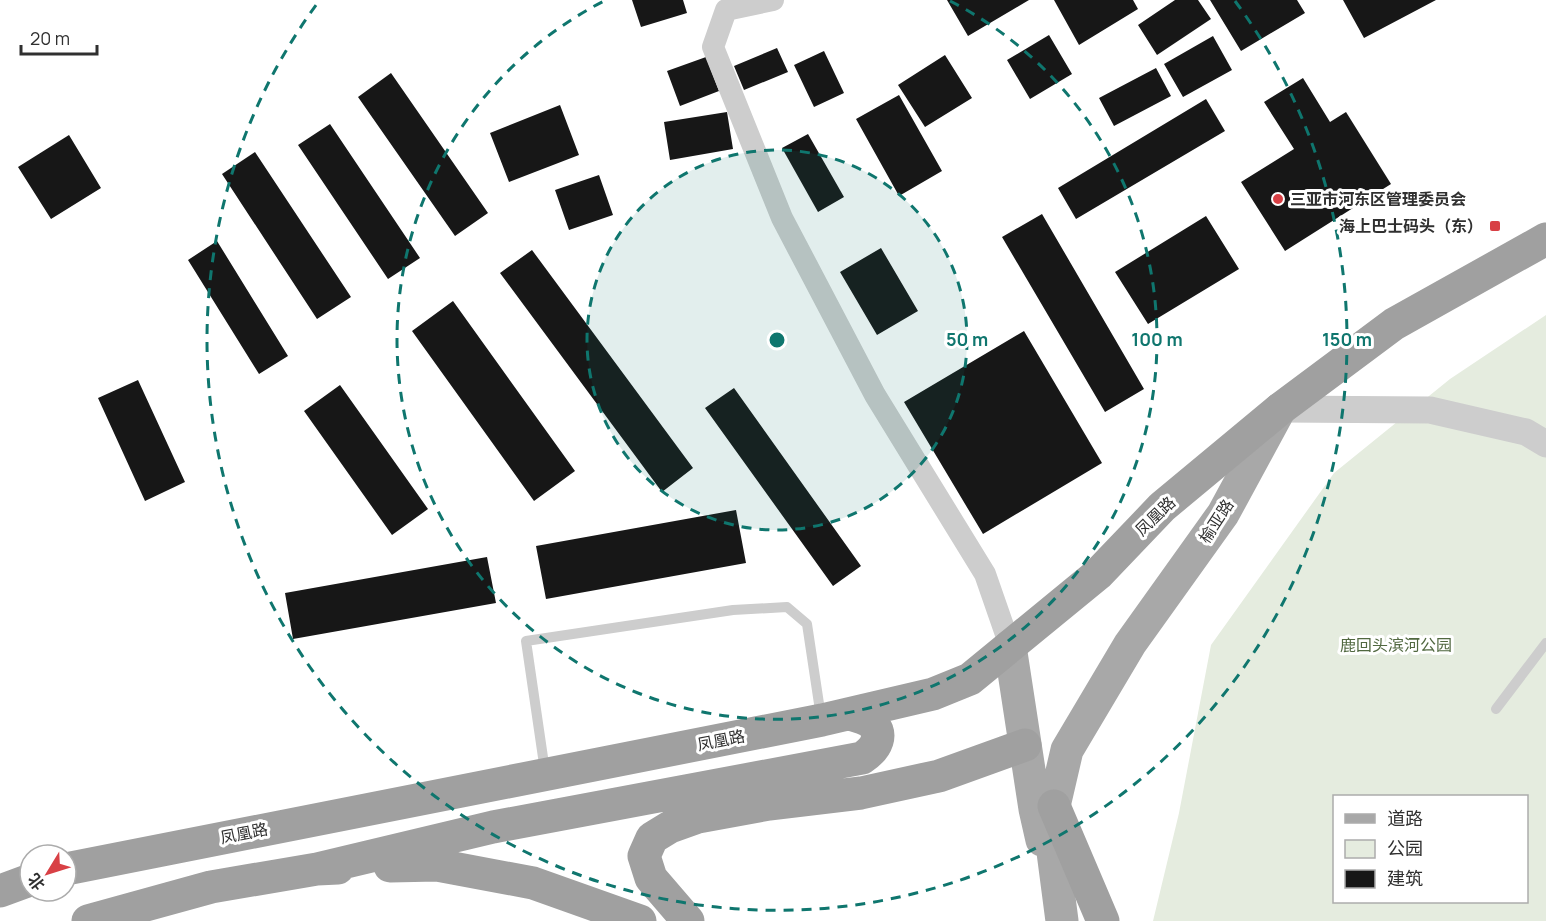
<svg xmlns="http://www.w3.org/2000/svg" width="1546" height="921" font-family="Manrope,'Noto Sans SC',sans-serif">
	<rect width="100%" height="100%" fill="#fff"/>
	<path fill="#e5ecdf" fill-rule="evenodd" d="M1546,315V921H1153L1179,813L1211,645L1334,473L1450,379ZM1334,796H1526V902H1334Z"/>
	<path fill="#171717" d="M632,0H683L687,13L641,27Z
		M947,0H1029L968,36Z
		M1054,0H1133L1138,9L1079,45Z
		M1175,0H1198L1211,19L1157,55L1138,25Z
		M1210,0H1297L1305,13L1241,51Z
		M1343,0H1436L1364,38Z
		M1049,35L1072,74L1030,99L1007,60Z
		M1213,36L1232,70L1183,97L1164,64Z
		M777,48L788,72L744,90L734,66Z
		M824,51L844,93L814,107L794,65Z
		M945,55L972,98L925,127L898,85Z
		M706,57L719,91L680,106L667,71Z
		M1156,68L1171,96L1114,126L1099,98Z
		M391,73L488,213L455,236L358,97Z
		M1303,78L1330,122L1346,112L1391,184L1285,251L1241,182L1294,149L1264,102Z
		M899,95L942,171L899,196L856,119Z
		M1206,99L1225,131L1076,219L1058,188Z
		M560,105L579,155L509,182L490,133Z
		M727,112L733,149L670,160L664,122Z
		M330,124L420,258L388,279L298,145Z
		M808,134L844,197L818,212L782,148Z
		M69,135L101,188L51,219L18,167Z
		M255,152L351,297L317,319L222,174Z
		M599,175L613,215L569,230L555,190Z
		M1042,214L1144,389L1105,412L1002,237Z
		M1206,216L1239,269L1148,324L1115,272Z
		M217,241L288,356L259,374L188,260Z
		M881,248L918,311L877,335L840,272Z
		M532,250L693,468L662,492L500,273Z
		M453,301L575,471L534,501L412,331Z
		M1024,331L1102,463L983,534L904,402Z
		M138,380L185,482L145,501L98,398Z
		M340,385L428,509L392,535L304,411Z
		M734,388L861,566L833,586L705,408Z
		M736,510L746,563L546,599L536,546Z
		M487,557L496,603L293,639L285,593Z"/>
	<g fill="none" stroke-linecap="round" stroke-linejoin="round">
		<path stroke="#cdcdcd" stroke-width="10" d="M1496,709L1546,643
			M545,771L526,641L733,610L787,607L807,624L821,717"/>
		<path stroke="#cdcdcd" stroke-width="22" d="M773,0L726,10L713,47L782,218L875,395L985,574L1010,646"/>
		<path stroke="#cdcdcd" stroke-width="27" d="M1280,409L1430,410L1526,432L1546,444"/>
		<path stroke="#a8a8a8" stroke-width="33" d="M1010,646L1035,809L1042,840
			M1062,921L1053,852L1054,806L1067,750L1130,644L1223,514L1280,409"/>
		<path stroke="#a0a0a0" stroke-width="33" d="M1054,806L1103,921
			M390,866L437,865L533,883L640,921
			M66,869L822,720L933,694L970,679L1098,574L1162,507L1280,409L1394,324L1546,239
			M317,869L493,827L862,758C876,749 886,733 869,721C864,718 856,716 850,714
			M0,891L30,880
			M88,921L211,887L317,869L338,868
			M688,921L651,878L644,856L652,838L670,827L698,817L769,804L861,793L939,776L1025,745"/>
	</g>
	<circle cx="777" cy="340" r="190" fill="#0f766e" fill-opacity=".12"/>
	<g fill="none" stroke="#0f766e" stroke-width="3" stroke-dasharray="10 8">
		<circle cx="777" cy="340" r="190"/>
		<path d="M950 1A380 380 0 1 1 604 1"/>
		<path d="M1235 1A570 570 0 1 1 319 1"/>
	</g>
	<g fill="#d84045" stroke="#fff" stroke-width="2">
		<circle cx="1278" cy="199" r="6"/>
		<rect x="1489" y="220" width="12" height="12" rx="3"/>
	</g>
	<g text-anchor="middle" dominant-baseline="central" stroke-width="6" stroke-linejoin="round" paint-order="stroke">
		<g font-size="16" font-weight="bold" fill="#303030" stroke="#fff" text-anchor="start">
			<text x="1290" y="199">三亚市河东区管理委员会</text>
			<text x="1483" y="226" text-anchor="end">海上巴士码头（东）</text>
		</g>
		<g font-size="16" fill="#303030" stroke="#fff">
			<text transform="translate(1155 516) rotate(-44)">凤凰路</text>
			<text transform="translate(1216 521) rotate(-57)">榆亚路</text>
			<text transform="translate(721 740) rotate(-11)">凤凰路</text>
			<text transform="translate(244 833) rotate(-11)">凤凰路</text>
		</g>
		<g font-size="16" fill="#516840" stroke="#fff">
			<text x="1396" y="645">鹿回头滨河公园</text>
		</g>
	</g>
	<circle cx="777" cy="340" r="9" fill="#0f766e" stroke="#fff" stroke-width="3"/>
	<g font-size="18" text-anchor="middle" font-weight="bold" fill="#0f766e" stroke="#fff" stroke-width="6" stroke-linejoin="round" paint-order="stroke">
		<text x="967" y="346">50 m</text>
		<text x="1157" y="346">100 m</text>
		<text x="1347" y="346">150 m</text>
	</g>
	<rect x="1333" y="795" width="195" height="108" fill="#ffffff" stroke="#acacac" stroke-width="1.5"/>
	<rect x="1345" y="814" width="30" height="9" fill="#a8a8a8" stroke="#acacac" stroke-width="1.5"/>
	<text x="1387" y="825" font-size="18" fill="#303030">道路</text>
	<rect x="1345" y="840" width="30" height="18" fill="#e5ecdf" stroke="#acacac" stroke-width="1.5"/>
	<text x="1387" y="855" font-size="18" fill="#303030">公园</text>
	<rect x="1345" y="870" width="30" height="18" fill="#171717" stroke="#acacac" stroke-width="1.5"/>
	<text x="1387" y="885" font-size="18" fill="#303030">建筑</text>
	<g transform="translate(48 873) rotate(232)"><circle r="28" fill="#ffffff" stroke="#acacac" stroke-width="1.5"/>
	<path d="M0-4.5L10 22L0 15L-10 22Z" fill="#d84045"/>
	<text y="-9" font-size="16" font-weight="bold" text-anchor="middle" fill="#303030">北</text>
	</g>
	<path d="M21 45v9h76v-9" fill="none" stroke="#303030" stroke-width="3"/>
	<text x="30" y="45" font-size="18" fill="#303030" stroke="#ffffff" stroke-width="4.5" paint-order="stroke">20 m</text>
</svg>
